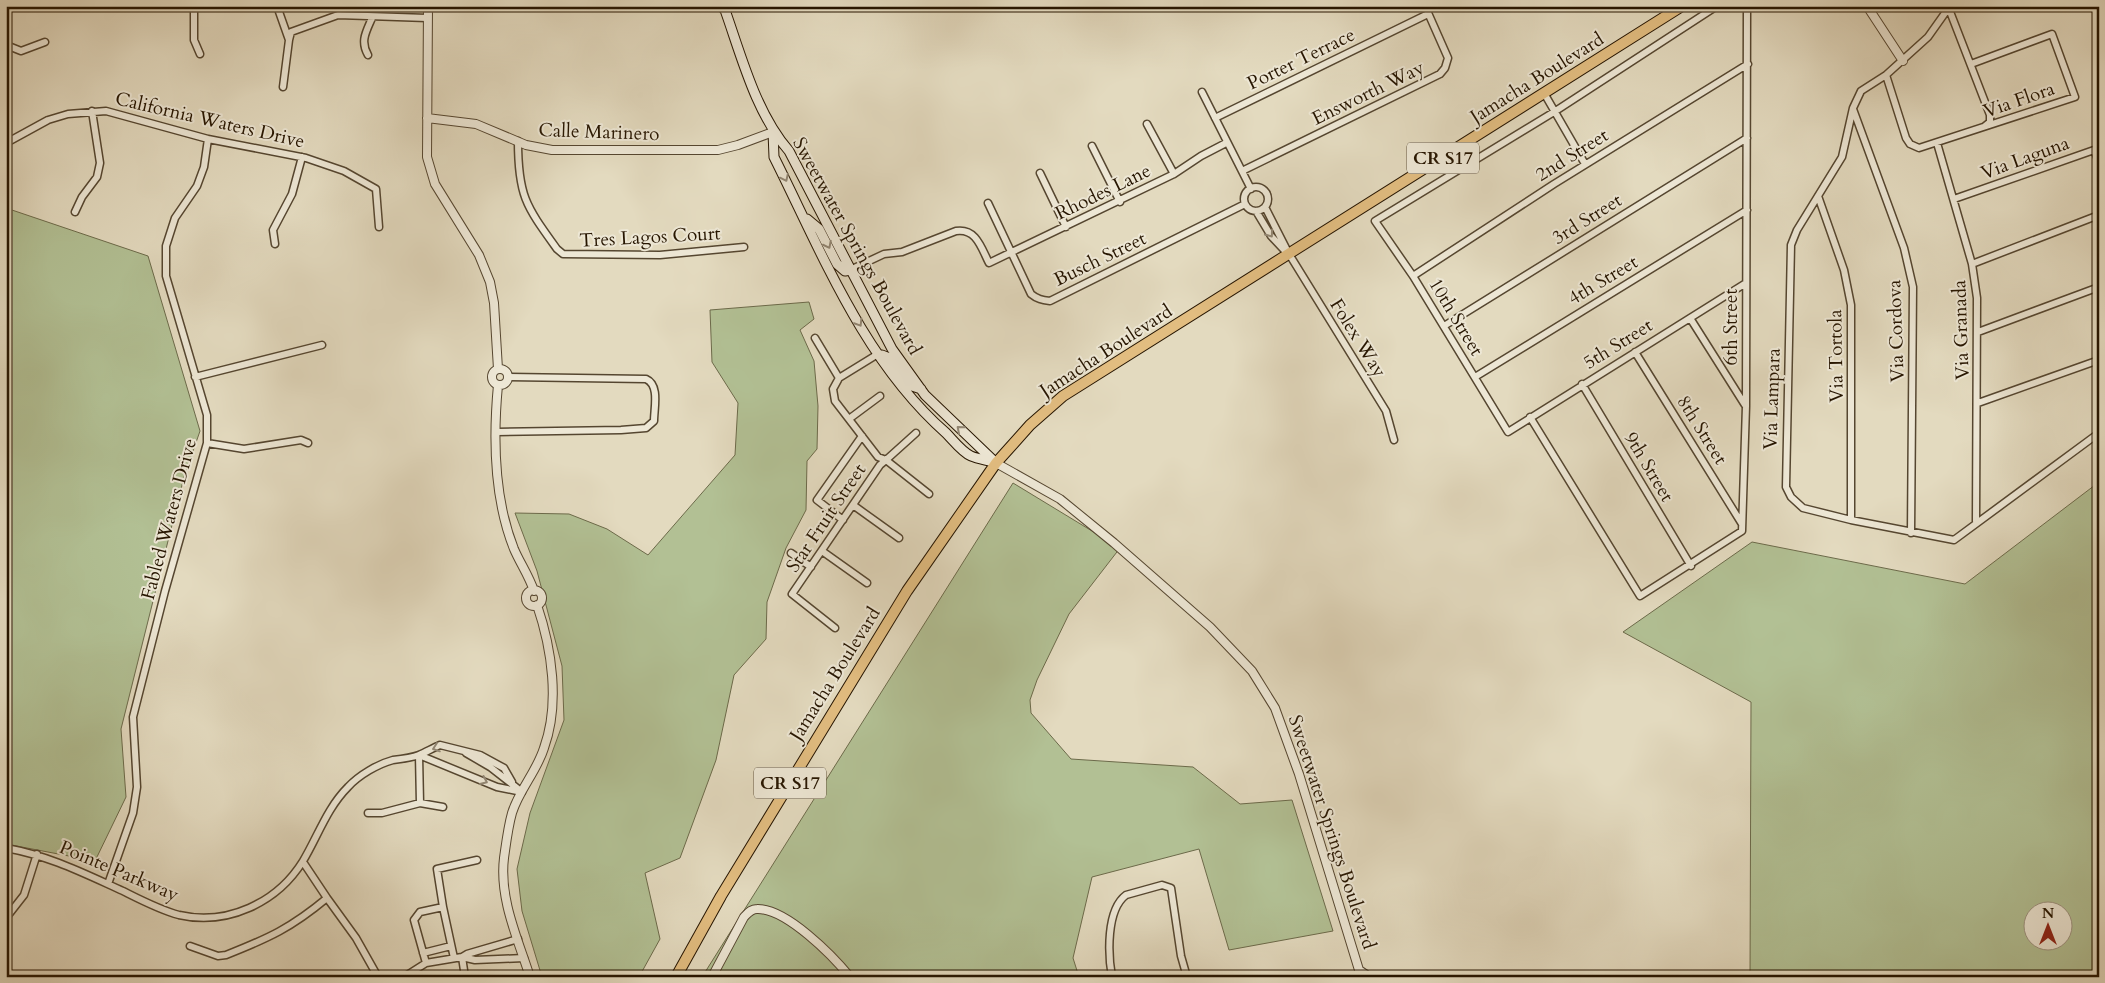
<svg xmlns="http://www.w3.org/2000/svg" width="2105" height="983" font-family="Cardo,serif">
	<rect width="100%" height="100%" fill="#e3dabf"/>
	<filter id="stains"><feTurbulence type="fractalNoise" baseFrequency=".004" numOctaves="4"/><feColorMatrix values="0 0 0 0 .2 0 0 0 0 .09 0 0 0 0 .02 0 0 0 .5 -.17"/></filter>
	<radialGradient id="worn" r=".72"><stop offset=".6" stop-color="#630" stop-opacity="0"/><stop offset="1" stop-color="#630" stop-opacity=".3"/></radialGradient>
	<path fill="#b2c094" stroke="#6c6a4a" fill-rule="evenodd" d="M6,208L148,256L200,431L184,477L121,729L126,797L95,861L6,844Z
		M809,302L814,319L800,330L814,361L818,406L817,449L807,461L806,510L786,548L767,602L766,639L734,675L716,760L680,858L645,873L660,939L639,977H542L522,911L517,869L530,813L564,720L562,666L537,571L515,513L569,514L607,529L648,555L735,455L738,403L712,362L710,310Z
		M2099,482V977H1750L1751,702L1623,632L1752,542L1965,584ZM2062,910V940H2032V910Z
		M1013,483L1120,548L1069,614L1037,680L1030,700L1031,713L1071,759L1193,767L1240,804L1292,800L1333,931L1229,950L1199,849L1092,877L1073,958L1079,977H702Z"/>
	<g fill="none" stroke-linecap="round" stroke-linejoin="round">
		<g stroke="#554630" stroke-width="9">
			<path id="minor" d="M194,6V40L200,54
				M277,6L289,40L283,87
				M1717,6L1554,112L1375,221L1413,276L1508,432L1746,283
				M1950,6L1928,37L1886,75L1861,91L1853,108L1842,157L1797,230L1791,245L1786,487L1791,497L1803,508L1851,520L1954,540L2099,433
				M1949,9L1990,115V122L1985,126
				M289,40L291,32L338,15L427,18
				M6,45L21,51L45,42
				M368,55C360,41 366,32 372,18
				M1886,75L1906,138L1910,144L1919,148L2075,97L2052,34L1971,64
				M1202,92L1251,189
				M1544,93L1585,164
				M1853,109L1904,248L1913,287L1911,533
				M1215,118L1428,14
				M1147,124L1174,174
				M518,141C518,196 526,206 557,249L563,254L660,255L744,247
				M6,143L48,120L68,114L106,111L208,139L306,158L344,171L376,189L379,227
				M1937,143L1972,264L1977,298L1976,521
				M1092,146L1120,202
				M1242,171L1440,74L1445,68L1448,58L1425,6
				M1040,173L1066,227
				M1244 199a12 12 0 1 1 24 0a12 12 0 1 1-24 0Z
				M1818,196L1844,270L1851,305V520
				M1954,199L2094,150L2099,162
				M988,203L1031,294C1037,299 1042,300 1050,301L1245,204
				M1265,207L1289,254L1386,411L1394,440
				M1256,211L1271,236L1286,252
				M75,212L82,197L97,177L100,163L92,111
				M275,244L273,230L292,194L302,157
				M1972,264L2099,215
				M850,270L884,254L902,252L956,231C976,228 981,247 989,263L1174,174L1201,156L1226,143
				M1413,276L1554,184L1748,64
				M1690,318L1745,405
				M1444,326L1747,138
				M1978,332L2099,287
				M815,338L839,378
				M1635,352L1742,524
				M195,377L322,345
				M1475,377L1747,210
				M1582,384L1691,566
				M1978,403L2099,360
				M1530,417L1640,596L1742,531L1746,406L1747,6
				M849,419L880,396
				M497,432L621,430L646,428L654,421C654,408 660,385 646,379L509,377
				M916,433L886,460L929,494
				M207,443L244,449L301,440L308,443
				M853,505L899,538
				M843,520L817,500L862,436
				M822,551L867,583
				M791,553L811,567
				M835,628L792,594L880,465L886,460L878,457L835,401L833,389L839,378L878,354
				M466,753L490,767L521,791
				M419,755L497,787L522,792
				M419,755L420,803
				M368,813H382L420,803L443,807
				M6,848C50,856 83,873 123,891C141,900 160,910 179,915C227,926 277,903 303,861C318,836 327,808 348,787C359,775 378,764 393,760C402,759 411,758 419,755C426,752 433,748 440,745L480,755L504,768L512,782
				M108,884L133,813L137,787L133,717L165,591L207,443V415L166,276V246L175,218L197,186L204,167L208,139
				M327,898L356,938L378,977
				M443,907L454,958
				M6,918L24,895L37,854
				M518,939L467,954L462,957L475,960L524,958
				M190,946L218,956L226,955C269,938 291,928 327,898L303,862
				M423,953L451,946
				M426,963L414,920L420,912L443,907L437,869L477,860
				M1368,976L1397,977
				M404,977L426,963L462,957L465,977
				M1112,977C1108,955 1106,910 1126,895L1162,885L1171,888L1181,956L1187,977"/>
		</g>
		<g stroke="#554630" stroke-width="10">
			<path id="tertiary" d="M428,6L427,157L435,184L479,255L490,282L494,303L498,369
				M1867,6L1903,61
				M427,118L476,124L526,145L552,150H718L738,145L773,132
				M492 377a8 8 0 1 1 16 0a8 8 0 1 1-16 0Z
				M498,385C493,438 494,499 514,549C520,563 529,576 534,591
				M996,463L1060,499L1114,543L1210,627L1252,671L1275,708L1299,774L1359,970L1368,976
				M526 598a8 8 0 1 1 16 0a8 8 0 1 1-16 0Z
				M530,977C518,939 499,899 504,858C506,844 508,827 512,813C519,790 537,771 544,748C560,704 552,649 537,605
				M712,977L744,917C748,913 751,909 757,909C786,908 833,956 850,977"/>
		</g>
		<g stroke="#261500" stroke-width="11">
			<path id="secondary" d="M721,6L725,10C742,58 756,113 789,151L892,349L925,395L996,463
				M773,132L774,157C822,253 864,361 946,433C953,440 962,452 971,456C978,459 986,460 993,462
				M807,219L819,229L837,264L845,271L850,270
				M882,355L887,357L909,385L921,389"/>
		</g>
		<g stroke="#261500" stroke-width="12">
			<path id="primary" d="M676,977L721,896L907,591L996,463L1030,425L1063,396L1682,6"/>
		</g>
		<use href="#minor" stroke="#ede7d5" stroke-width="6"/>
		<use href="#tertiary" stroke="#ede7d5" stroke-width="8"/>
		<use href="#secondary" stroke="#ede7d5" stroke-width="9"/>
		<use href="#primary" stroke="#e2bd80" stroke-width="10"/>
	</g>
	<defs><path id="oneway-chevron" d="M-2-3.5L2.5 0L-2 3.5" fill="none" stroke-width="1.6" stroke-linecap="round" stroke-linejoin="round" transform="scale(1.25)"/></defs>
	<g stroke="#938875">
		<use href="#oneway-chevron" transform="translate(785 178) rotate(64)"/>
		<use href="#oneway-chevron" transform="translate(1270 234) rotate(54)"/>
		<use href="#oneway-chevron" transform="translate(828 245) rotate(63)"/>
		<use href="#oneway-chevron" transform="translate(859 323) rotate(58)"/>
		<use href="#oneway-chevron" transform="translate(960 429) rotate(-139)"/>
		<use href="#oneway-chevron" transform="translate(436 748) rotate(161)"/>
		<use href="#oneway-chevron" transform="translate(484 781) rotate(24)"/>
	</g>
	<g text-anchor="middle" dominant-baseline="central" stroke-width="4" stroke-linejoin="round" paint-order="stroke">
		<g fill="#ede7d5" stroke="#625440" stroke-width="1">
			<rect x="1407" y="142.5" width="72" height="31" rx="4"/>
			<rect x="754" y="767.5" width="72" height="31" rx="4"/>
		</g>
		<g font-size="18" font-weight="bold" fill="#261500">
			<text x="1443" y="158">CR S17</text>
			<text x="790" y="783">CR S17</text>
		</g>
		<g font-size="19" fill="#261500" stroke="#ede7d5">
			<text transform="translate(1301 59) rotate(-26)">Porter Terrace</text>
			<text transform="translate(1537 78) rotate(-32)">Jamacha Boulevard</text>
			<text transform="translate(1368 93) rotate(-26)">Ensworth Way</text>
			<text transform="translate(2019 100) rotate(-19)">Via Flora</text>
			<text transform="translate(210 120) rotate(13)">California Waters Drive</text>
			<text transform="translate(599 132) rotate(2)">Calle Marinero</text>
			<text transform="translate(1572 155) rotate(-32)">2nd Street</text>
			<text transform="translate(2025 158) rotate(-20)">Via Laguna</text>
			<text transform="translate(1103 192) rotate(-26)">Rhodes Lane</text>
			<text transform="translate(1587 219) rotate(-32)">3rd Street</text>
			<text transform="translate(650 237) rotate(-3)">Tres Lagos Court</text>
			<text transform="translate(857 246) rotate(61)">Sweetwater Springs Boulevard</text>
			<text transform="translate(1100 259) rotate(-26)">Busch Street</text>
			<text transform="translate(1603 280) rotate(-31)">4th Street</text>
			<text transform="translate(1456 317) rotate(59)">10th Street</text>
			<text transform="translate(1731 327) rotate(-90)">6th Street</text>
			<text transform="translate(1961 330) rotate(-92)">Via Granada</text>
			<text transform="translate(1896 331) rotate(-92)">Via Cordova</text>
			<text transform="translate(1358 338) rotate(58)">Folex Way</text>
			<text transform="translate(1618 344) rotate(-32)">5th Street</text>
			<text transform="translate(1106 351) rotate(-33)">Jamacha Boulevard</text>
			<text transform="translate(1836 356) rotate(-91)">Via Tortola</text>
			<text transform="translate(1772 399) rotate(-88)">Via Lampara</text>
			<text transform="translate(1702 430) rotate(58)">8th Street</text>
			<text transform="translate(1649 467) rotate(59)">9th Street</text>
			<text transform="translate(826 518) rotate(-56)">Star Fruit Street</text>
			<text transform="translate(169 519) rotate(-75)">Fabled Waters Drive</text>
			<text transform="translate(835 674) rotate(-58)">Jamacha Boulevard</text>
			<text transform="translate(1332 832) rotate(72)">Sweetwater Springs Boulevard</text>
			<text transform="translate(119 871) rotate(23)">Pointe Parkway</text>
		</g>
	</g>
	<rect width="2105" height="983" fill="none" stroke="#e3dabf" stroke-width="25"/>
	<rect x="8" y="8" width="2090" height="968" fill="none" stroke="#261500" stroke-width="2.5"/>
	<rect x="12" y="12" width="2080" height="958" fill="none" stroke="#261500"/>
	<g transform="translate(2048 926)"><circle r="24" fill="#ede7d5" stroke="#9d9380"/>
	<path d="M0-4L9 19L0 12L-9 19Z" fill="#8f2418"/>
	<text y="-8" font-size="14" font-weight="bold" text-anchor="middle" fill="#261500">N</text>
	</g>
	<rect width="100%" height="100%" filter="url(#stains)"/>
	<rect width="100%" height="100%" fill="url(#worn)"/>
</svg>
